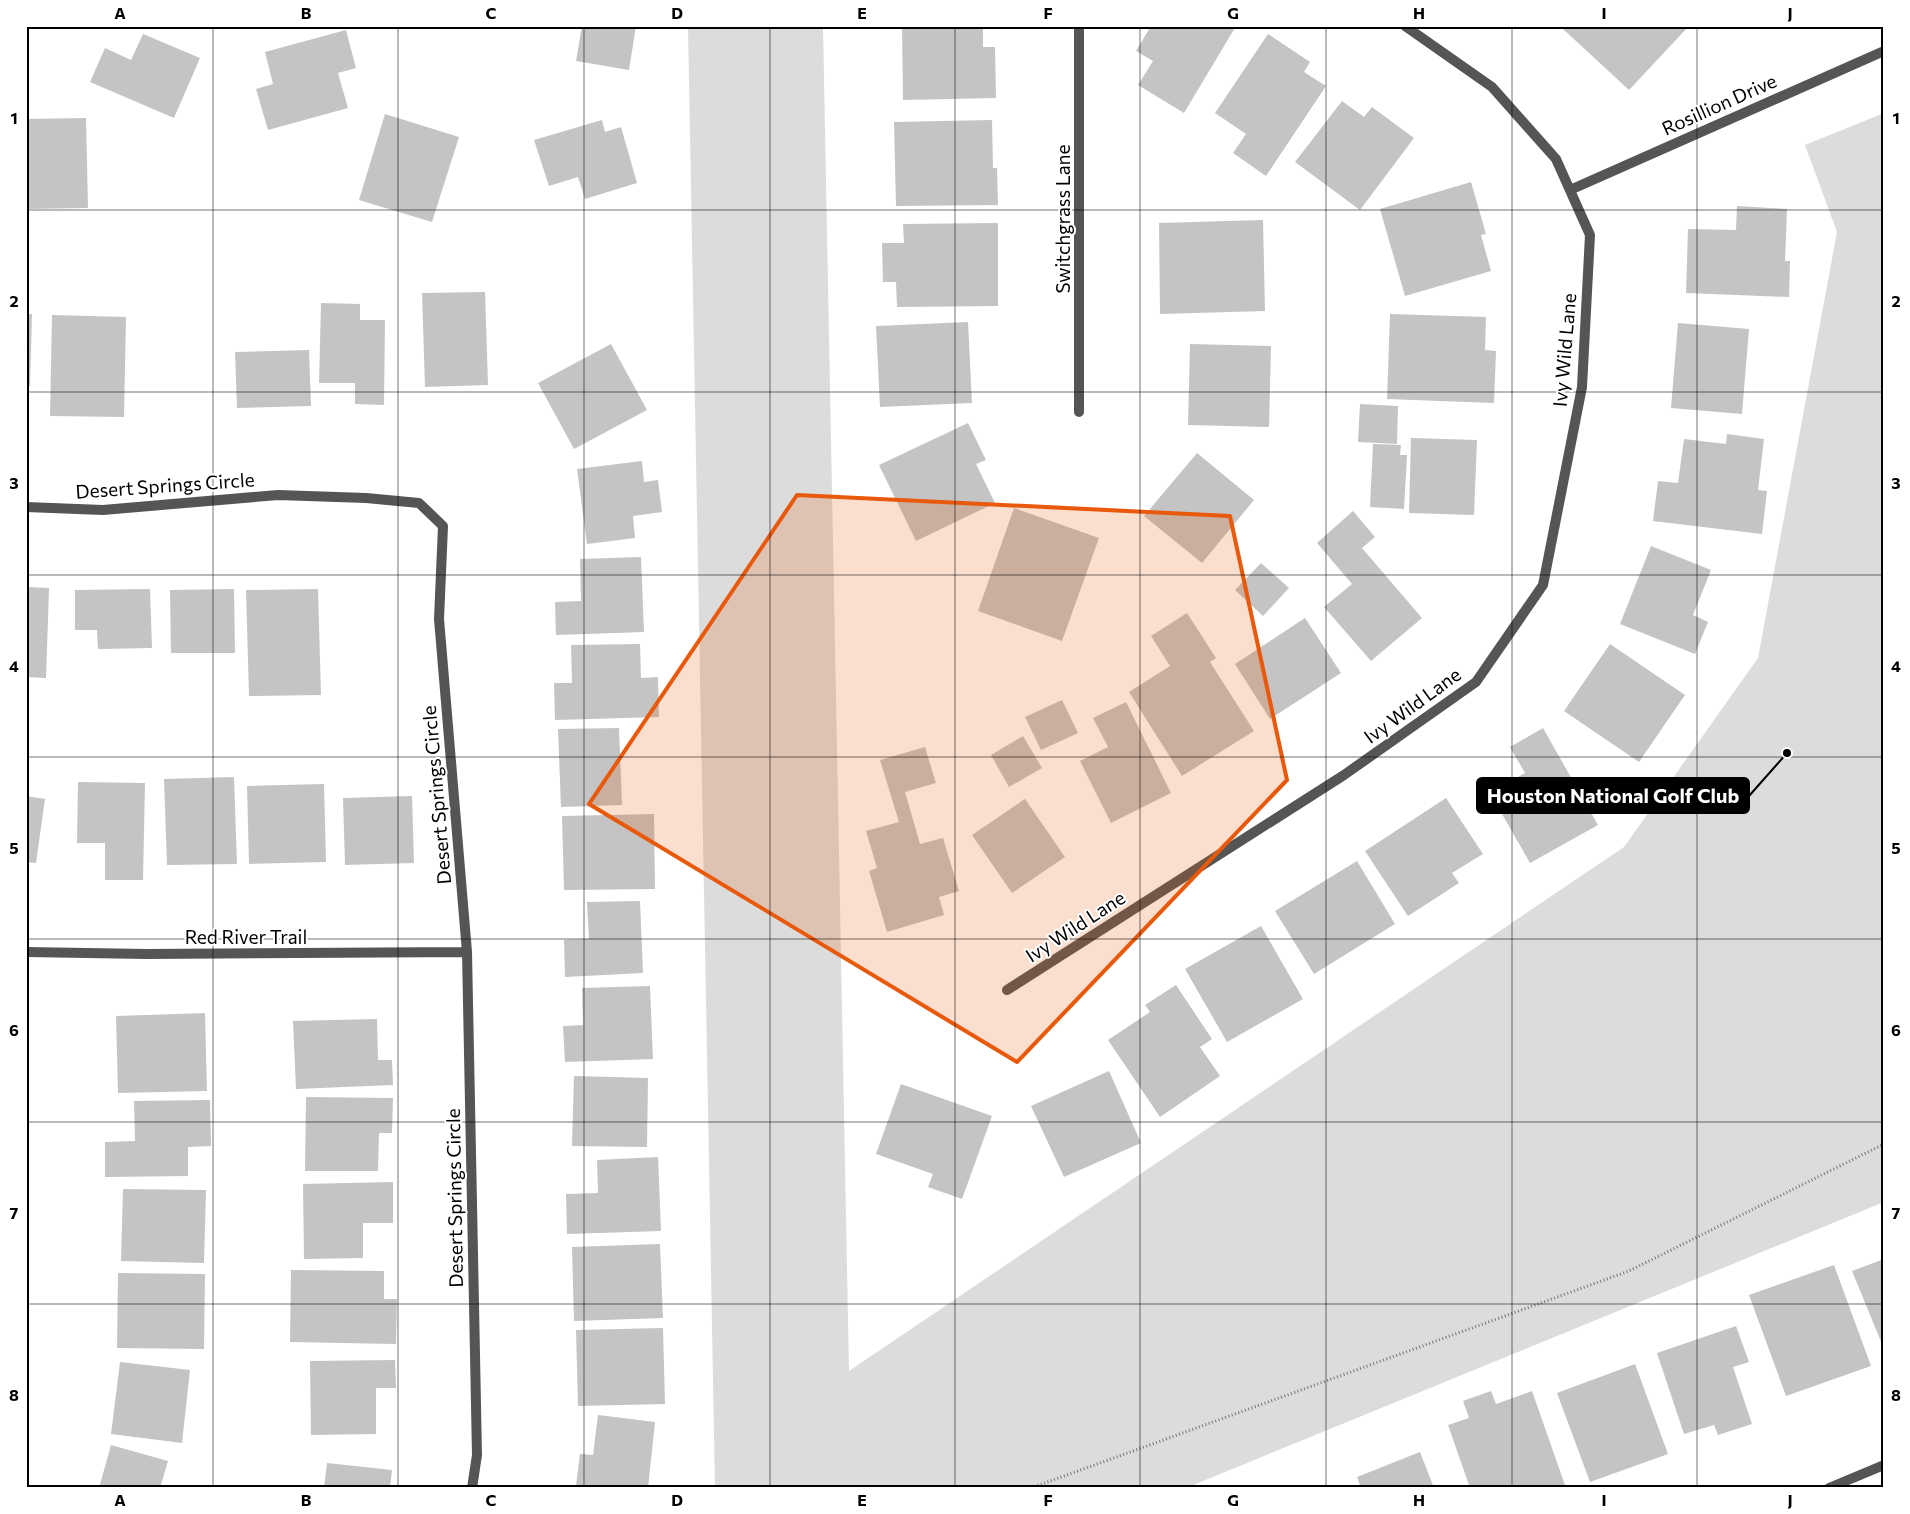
<svg xmlns="http://www.w3.org/2000/svg" width="1910" height="1514" font-family="Commissioner,sans-serif">
	<rect width="100%" height="100%" fill="#fff"/>
	<path fill="#dcdcdc" d="M688,26H823L849,1371L1624,847L1758,658L1837,232L1805,145L1884,113V1202L1186,1488H715Z"/>
	<path fill="#c4c4c4" d="M582,26H636L629,70L576,61Z
		M902,26H983V47H995L996,98L903,100Z
		M1151,26H1236L1184,113L1138,85L1153,61L1136,51Z
		M1566,26H1689L1629,90L1563,29Z
		M346,30L356,68L338,73L348,108L268,130L256,89L273,84L265,52Z
		M143,34L200,58L174,118L90,82L105,48L131,60Z
		M1268,34L1310,62L1304,72L1326,86L1266,176L1233,153L1246,134L1215,113Z
		M1342,101L1364,117L1372,107L1414,138L1360,210L1295,162Z
		M385,114L459,137L432,222L359,200Z
		M86,118L88,208L26,209V119Z
		M602,120L605,132L621,127L637,183L585,199L578,177L549,186L534,140Z
		M992,120L993,168H997L998,205L896,206L894,122Z
		M1471,182L1486,234L1481,235L1491,271L1405,296L1380,209Z
		M1737,206L1787,209L1785,261H1790L1789,297L1686,293L1688,229L1736,230Z
		M1263,220L1265,311L1160,314L1159,223Z
		M998,223V306L897,307L896,282H883L882,243H904L903,224Z
		M485,292L488,385L425,387L422,293Z
		M321,303L360,304V320H385L384,405L355,404V383H319Z
		M26,314H32L30,386H26Z
		M1390,314L1486,317L1485,350L1496,351L1494,403L1387,399Z
		M52,315L126,317L124,417L50,416Z
		M968,322L972,403L880,407L876,326Z
		M1678,323L1749,329L1742,414L1671,408Z
		M611,344L647,410L574,449L538,383Z
		M1190,344L1271,346L1269,427L1188,425Z
		M309,350L311,406L237,408L235,352Z
		M1360,404L1398,406L1397,444L1358,442Z
		M968,423L986,460L976,464L995,503L916,541L879,465Z
		M1727,434L1764,439L1758,490L1767,491L1762,534L1653,521L1658,481L1678,483L1684,439L1726,444Z
		M1411,438L1477,440L1474,515L1409,513Z
		M1373,444L1401,445L1400,455H1407L1404,509L1370,507Z
		M1197,453L1254,500L1202,563L1144,516Z
		M642,461L644,482L658,480L662,512L633,516L635,538L587,544L577,469Z
		M1014,508L1099,538L1062,641L978,611Z
		M1353,511L1375,537L1362,548L1422,618L1371,661L1324,607L1352,584L1317,543Z
		M1651,546L1711,570L1693,615L1708,622L1695,654L1620,624Z
		M641,557L644,632L556,635L555,602L581,601L580,559Z
		M1261,563L1289,588L1263,616L1235,590Z
		M26,587L49,588L46,678L26,677Z
		M150,589L152,648L98,649L97,630H75V590Z
		M234,589L235,653H171L170,590Z
		M318,589L321,695L249,696L246,590Z
		M1187,613L1216,658L1210,662L1254,731L1182,776L1129,692L1170,666L1151,636Z
		M1305,618L1341,673L1270,719L1235,664Z
		M640,644L641,678L658,677L659,717L555,720L554,683H572L571,645Z
		M1610,644L1685,695L1639,762L1564,711Z
		M1062,700L1078,733L1041,750L1025,717Z
		M1126,702L1171,793L1111,823L1080,761L1108,747L1093,718Z
		M619,728L622,805L561,807L558,729Z
		M1543,728L1598,825L1530,863L1490,793L1525,773L1510,747Z
		M1023,736L1042,768L1009,787L991,755Z
		M925,747L936,783L905,792L920,844L943,838L959,891L939,897L944,915L887,932L869,871L877,868L866,831L899,822L880,760Z
		M234,777L237,864L167,865L164,779Z
		M78,782L145,783L143,880H105V843H77Z
		M324,784L326,862L249,864L247,786Z
		M26,796L45,799L36,863L26,862Z
		M412,796L414,863L345,865L343,798Z
		M1446,798L1483,854L1452,873L1459,883L1408,916L1365,851Z
		M1025,799L1065,857L1012,893L972,835Z
		M654,814L655,889L564,890L562,816Z
		M1357,861L1395,924L1314,974L1275,911Z
		M640,901L643,973L565,977L564,940L589,939L587,902Z
		M1261,926L1303,999L1227,1042L1185,969Z
		M1176,985L1212,1039L1200,1047L1220,1076L1160,1117L1108,1040L1150,1012L1145,1005Z
		M650,986L653,1059L565,1062L563,1026L583,1025L582,988Z
		M205,1013L207,1091L118,1093L116,1016Z
		M377,1019L378,1060H392L393,1085L296,1089L293,1021Z
		M1109,1071L1141,1143L1064,1177L1031,1106Z
		M574,1076L648,1078L647,1147L572,1146Z
		M901,1084L992,1116L962,1199L928,1187L933,1174L876,1154Z
		M306,1097L393,1098L392,1133H379L378,1171H305Z
		M210,1100L211,1146L188,1147V1176L105,1177V1142L135,1141L134,1101Z
		M658,1157L661,1231L567,1234L566,1194L598,1193L597,1160Z
		M393,1182V1223H363V1258L304,1259L303,1184Z
		M123,1189L206,1190L204,1263L121,1261Z
		M660,1244L663,1318L574,1321L572,1247Z
		M1884,1259V1349L1852,1271Z
		M1834,1265L1871,1366L1786,1396L1749,1295Z
		M291,1270L384,1271V1299H397L396,1344L290,1342Z
		M118,1273L205,1274L204,1349L117,1348Z
		M1736,1326L1749,1362L1733,1367L1752,1424L1718,1435L1714,1425L1684,1434L1657,1353Z
		M663,1328L665,1404L578,1406L576,1330Z
		M395,1360L396,1388H376V1434L311,1435L310,1361Z
		M120,1362L190,1370L182,1443L111,1434Z
		M1635,1364L1668,1454L1590,1482L1557,1393Z
		M1491,1391L1496,1404L1532,1391L1566,1488H1470L1448,1425L1469,1418L1463,1401Z
		M598,1415L655,1422L648,1488L576,1486L580,1454L593,1455Z
		M111,1445L168,1461L160,1488H99Z
		M1420,1452L1434,1488H1361L1357,1477Z
		M327,1463L392,1470L390,1488H324Z"/>
	<g fill="none" stroke-linecap="round" stroke-linejoin="round">
		<path stroke="#777" stroke-width="3" stroke-dasharray="1 2.5" stroke-linecap="butt" d="M1031,1488L1629,1271L1884,1144"/>
		<path stroke="#555" stroke-width="10" d="M1079,26V412
			M1570,190L1884,51
			M26,507L103,510L278,495L366,498L419,503L443,526L439,619L467,952L477,1455L472,1488
			M26,952L147,954L467,952
			M1007,990L1344,775L1476,682L1543,585L1582,387L1590,235L1556,159L1492,87L1405,26
			M1829,1488L1884,1465"/>
	</g>
	<path fill="#e8590c" fill-opacity="0.2" stroke="#e8590c" stroke-width="4" stroke-linejoin="round" d="M797,495L1230,516L1287,780L1017,1062L589,804Z"/>
	<path fill="none" stroke="#000" stroke-width="1" stroke-opacity="0.55" d="M213,26V1488M398,26V1488M584,26V1488M770,26V1488M955,26V1488M1140,26V1488M1326,26V1488M1512,26V1488M1697,26V1488M26,210H1884M26,392H1884M26,575H1884M26,757H1884M26,939H1884M26,1122H1884M26,1304H1884"/>
	<g text-anchor="middle" dominant-baseline="central" stroke-width="4" stroke-linejoin="round" paint-order="stroke">
		<g font-size="19" fill="#000" stroke="#fff">
			<text transform="translate(1719 104) rotate(-24)">Rosillion Drive</text>
			<text transform="translate(1062 219) rotate(-90)">Switchgrass Lane</text>
			<text transform="translate(1564 350) rotate(-85)">Ivy Wild Lane</text>
			<text transform="translate(165 485) rotate(-4)">Desert Springs Circle</text>
			<text transform="translate(1412 705) rotate(-36)">Ivy Wild Lane</text>
			<text transform="translate(436 795) rotate(-95)">Desert Springs Circle</text>
			<text transform="translate(1075 926) rotate(-33)">Ivy Wild Lane</text>
			<text x="246" y="936">Red River Trail</text>
			<text transform="translate(454 1198) rotate(-91)">Desert Springs Circle</text>
		</g>
	</g>
	<path fill="none" stroke="#000" stroke-width="2" d="M1787 753L1749 796"/>
	<circle fill="#000" stroke="#fff" stroke-width="2" cx="1787" cy="753" r="5"/>
	<rect fill="#000" stroke="#000" stroke-width="2" x="1477" y="778" width="272" height="35" rx="5"/>
	<g font-size="20" text-anchor="middle" font-weight="bold" fill="#fff">
		<text x="1613" y="803">Houston National Golf Club</text>
	</g>
	<rect width="1910" height="1514" fill="none" stroke="#ffffff" stroke-width="55"/>
	<rect x="28" y="28" width="1854" height="1458" fill="none" stroke="#000" stroke-width="2"/>
	<g font-size="16" text-anchor="middle" font-weight="bold" fill="#000">
		<text x="120" y="19">A</text>
		<text x="306" y="19">B</text>
		<text x="491" y="19">C</text>
		<text x="677" y="19">D</text>
		<text x="862" y="19">E</text>
		<text x="1048" y="19">F</text>
		<text x="1233" y="19">G</text>
		<text x="1419" y="19">H</text>
		<text x="1604" y="19">I</text>
		<text x="1790" y="19">J</text>
		<text x="14" y="124">1</text>
		<text x="1896" y="124">1</text>
		<text x="14" y="307">2</text>
		<text x="1896" y="307">2</text>
		<text x="14" y="489">3</text>
		<text x="1896" y="489">3</text>
		<text x="14" y="672">4</text>
		<text x="1896" y="672">4</text>
		<text x="14" y="854">5</text>
		<text x="1896" y="854">5</text>
		<text x="14" y="1036">6</text>
		<text x="1896" y="1036">6</text>
		<text x="14" y="1219">7</text>
		<text x="1896" y="1219">7</text>
		<text x="14" y="1401">8</text>
		<text x="1896" y="1401">8</text>
		<text x="120" y="1506">A</text>
		<text x="306" y="1506">B</text>
		<text x="491" y="1506">C</text>
		<text x="677" y="1506">D</text>
		<text x="862" y="1506">E</text>
		<text x="1048" y="1506">F</text>
		<text x="1233" y="1506">G</text>
		<text x="1419" y="1506">H</text>
		<text x="1604" y="1506">I</text>
		<text x="1790" y="1506">J</text>
	</g>
</svg>
